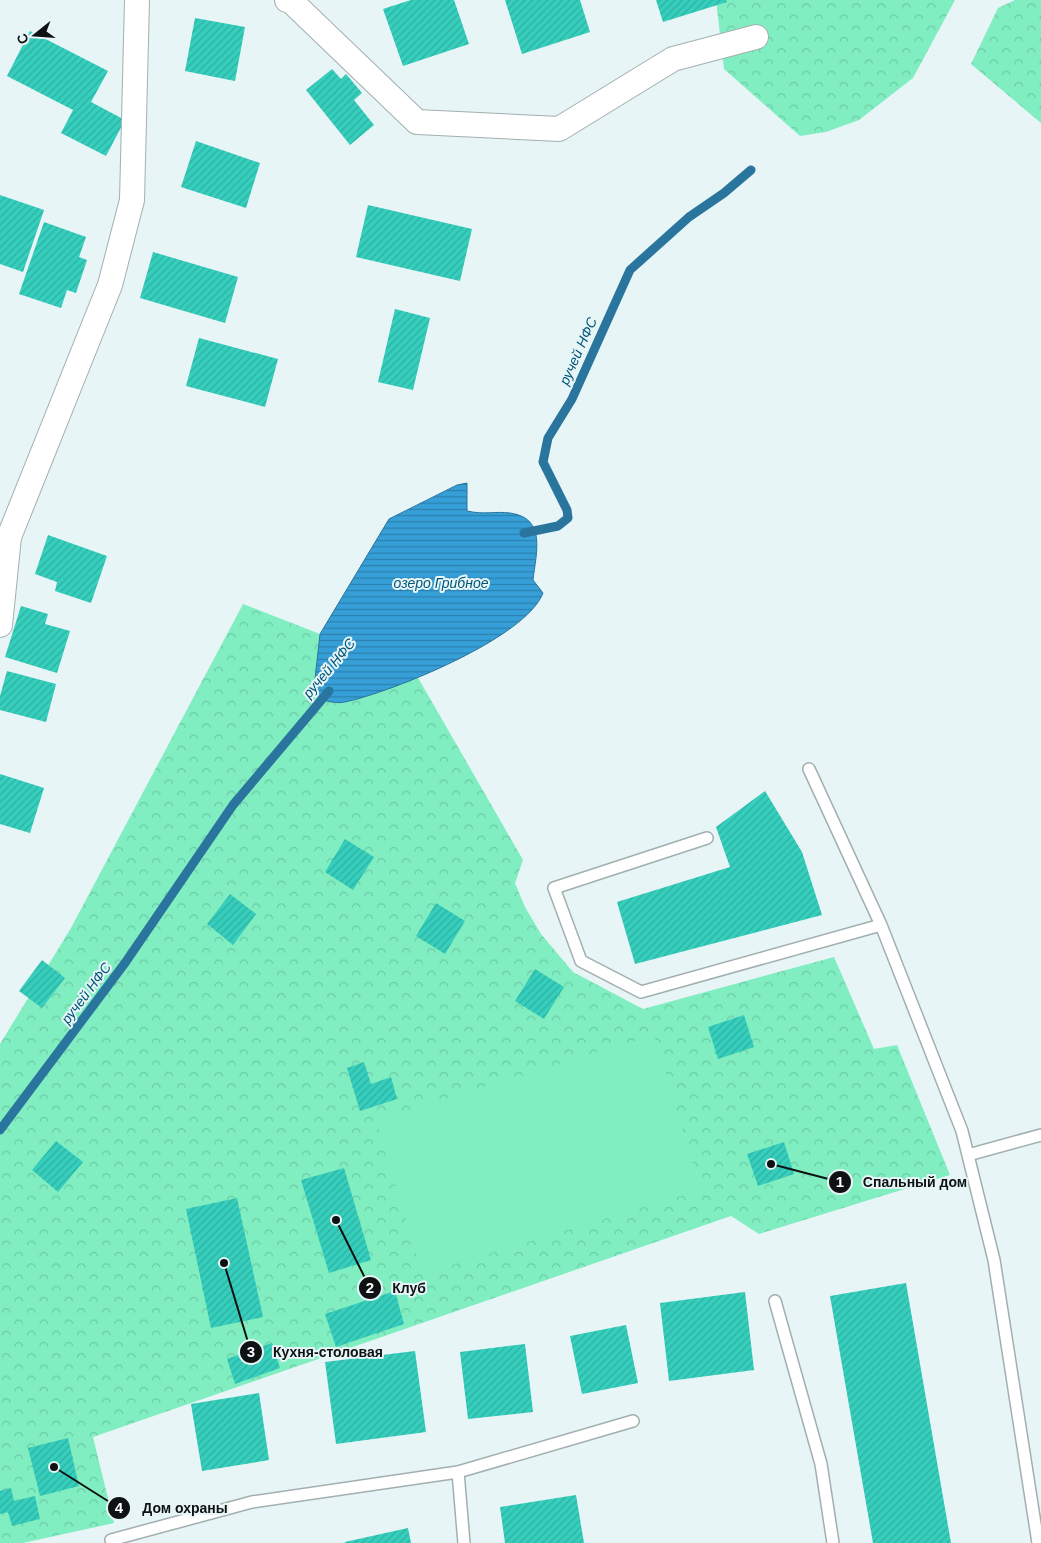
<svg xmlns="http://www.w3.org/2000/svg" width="1041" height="1543" font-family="Arial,sans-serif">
	<defs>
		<pattern id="forest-crowns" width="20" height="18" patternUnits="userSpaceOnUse" patternTransform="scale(1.25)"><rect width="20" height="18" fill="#80eec1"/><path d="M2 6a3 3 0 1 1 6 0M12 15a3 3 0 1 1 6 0" fill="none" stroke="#6dcba5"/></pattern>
		<pattern id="water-rules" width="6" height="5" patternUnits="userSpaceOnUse" patternTransform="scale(1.25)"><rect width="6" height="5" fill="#369fd8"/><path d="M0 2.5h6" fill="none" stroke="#2c80ae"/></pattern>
		<pattern id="building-hatch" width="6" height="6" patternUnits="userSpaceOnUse" patternTransform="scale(1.25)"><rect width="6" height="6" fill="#36cebc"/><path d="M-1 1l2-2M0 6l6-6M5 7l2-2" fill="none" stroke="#2eb0a1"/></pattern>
	</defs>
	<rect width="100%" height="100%" fill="#e7f5f6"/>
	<path fill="url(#forest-crowns)" d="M716,0H955L913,78L859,120L826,132L800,136L724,69Z
		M1015,0H1041V123L971,64L998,8Z
		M243,604L320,634L314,688L319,699L343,703L417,676L523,860L515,883L525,907L541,934L573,972L643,1009L834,957L874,1049L897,1045L950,1175L759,1234L731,1216L93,1437L114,1523L23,1543H0V1044L71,928Z"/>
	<path fill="#80eec1" d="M654,1035L701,1190L422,1274L376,1120Z"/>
	<path fill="url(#water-rules)" stroke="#2a759d" d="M467,483V511C485,515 495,511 510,513C547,518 536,553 533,580L543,593C526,638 392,692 345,702C337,704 327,701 319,699L314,688L320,634L389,519L457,485Z"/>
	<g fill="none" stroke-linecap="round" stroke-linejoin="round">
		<path stroke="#2a759d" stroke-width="9" d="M524,533L558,526L568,518L567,510L543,462L548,438L572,399L630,270L689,217L724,193L751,170
			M0,1130L125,963L233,805L329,691"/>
	</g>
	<path fill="url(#building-hatch)" d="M411,0H454L469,44L403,66L383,9Z
		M505,0H580L590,32L522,54Z
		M656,0H726L727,2L663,22Z
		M195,18L245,27L235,81L185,71Z
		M30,31L108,71L91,102L125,120L106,156L61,133L73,110L7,76Z
		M332,69L341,79L346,74L362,93L354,100L374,125L350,145L306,90Z
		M196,141L260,163L246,208L181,187Z
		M0,195L44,210L23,272L0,264Z
		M368,205L472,229L460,281L356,257Z
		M44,222L86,237L79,257L87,260L76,293L67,290L61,308L19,294Z
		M153,252L238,277L225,323L140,298Z
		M395,309L430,318L413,390L378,382Z
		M199,338L278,359L265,407L186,386Z
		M48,535L107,556L91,603L55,591L57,582L35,574Z
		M21,606L48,614L45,624L70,631L57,673L5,657Z
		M7,671L56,684L46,722L0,710V696Z
		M0,774L44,788L30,833L0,824Z
		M765,791L802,852L822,915L635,964L617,902L730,867L716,827Z
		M345,839L374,857L353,890L325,872Z
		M230,894L256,914L233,945L207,924Z
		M436,903L465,921L445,954L416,936Z
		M42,960L65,978L42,1008L19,991Z
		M535,969L564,987L544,1019L515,1001Z
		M744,1015L754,1047L718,1059L708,1027Z
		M364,1062L371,1084L391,1077L397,1099L360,1111L347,1068Z
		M56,1141L83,1162L58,1192L32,1170Z
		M784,1142L794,1174L758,1186L747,1154Z
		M344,1168L371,1260L329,1273L301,1180Z
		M237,1198L263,1317L211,1328L186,1209Z
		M906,1283L951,1543H873L830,1296Z
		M395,1291L404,1324L336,1347L325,1314Z
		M745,1292L754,1370L669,1381L660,1303Z
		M626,1325L638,1383L582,1394L570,1336Z
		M272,1343L280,1368L235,1384L227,1359Z
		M525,1344L533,1412L468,1419L460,1352Z
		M415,1351L426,1432L336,1444L325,1362Z
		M259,1393L269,1460L202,1471L191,1404Z
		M68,1438L79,1486L40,1496L28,1448Z
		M11,1488L14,1501L35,1496L40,1519L12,1526L8,1512L0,1514V1491Z
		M576,1495L584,1543H505L500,1507Z
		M408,1528L411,1543H345V1542Z"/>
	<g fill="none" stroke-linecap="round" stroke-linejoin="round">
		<g stroke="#a2afb0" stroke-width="14">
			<path id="service" d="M809,769L881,925L962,1131L994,1260L1038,1543
				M707,838L554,888L581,961L641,992L881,925
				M968,1155L1041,1135
				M775,1301L821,1464L833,1543
				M458,1472L464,1543
				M111,1540L252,1502L458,1472L633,1421"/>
		</g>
		<g stroke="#a2afb0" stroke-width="26">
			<path id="minor" d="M287,0L291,1L417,122L559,129L673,59L756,37
				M0,625L9,537L110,285L132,200L137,0"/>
		</g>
		<use href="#service" stroke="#fff" stroke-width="11"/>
		<use href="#minor" stroke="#fff" stroke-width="24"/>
	</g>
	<g text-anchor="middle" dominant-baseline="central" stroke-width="4" stroke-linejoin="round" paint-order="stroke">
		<g font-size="14" font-style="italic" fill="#00557b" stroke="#e7f5f6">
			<text transform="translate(578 351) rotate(-66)">ручей НФС</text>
			<text x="441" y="583">озеро Грибное</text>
			<text transform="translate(329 668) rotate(-50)">ручей НФС</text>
			<text transform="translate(86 993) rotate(-53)">ручей НФС</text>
		</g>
	</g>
	<path fill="none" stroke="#0e1213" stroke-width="2" d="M771 1164L840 1182M336 1220L370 1288M224 1263L251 1352M54 1467L119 1508"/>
	<g fill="#0e1213" stroke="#e7f5f6" stroke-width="2">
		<circle cx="771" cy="1164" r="5"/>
		<circle cx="336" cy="1220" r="5"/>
		<circle cx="224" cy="1263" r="5"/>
		<circle cx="54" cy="1467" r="5"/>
		<circle cx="840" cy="1182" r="12"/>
		<circle cx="370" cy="1288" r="12"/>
		<circle cx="251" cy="1352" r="12"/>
		<circle cx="119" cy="1508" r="12"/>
	</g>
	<g font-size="15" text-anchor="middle" font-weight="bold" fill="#fff">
		<text x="840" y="1187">1</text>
		<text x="370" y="1293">2</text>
		<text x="251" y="1357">3</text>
		<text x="119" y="1513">4</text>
	</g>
	<g font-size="14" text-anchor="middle" font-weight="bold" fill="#0e1213" stroke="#e7f5f6" stroke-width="4" stroke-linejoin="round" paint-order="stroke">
		<text x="915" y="1187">Спальный дом</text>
		<text x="409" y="1293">Клуб</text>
		<text x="328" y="1357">Кухня-столовая</text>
		<text x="185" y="1513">Дом охраны</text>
	</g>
	<g transform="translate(35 35) rotate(253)" stroke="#e7f5f6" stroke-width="4" paint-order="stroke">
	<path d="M0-4L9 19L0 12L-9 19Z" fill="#0e1213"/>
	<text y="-8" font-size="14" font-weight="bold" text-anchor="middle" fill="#0e1213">С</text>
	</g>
</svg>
